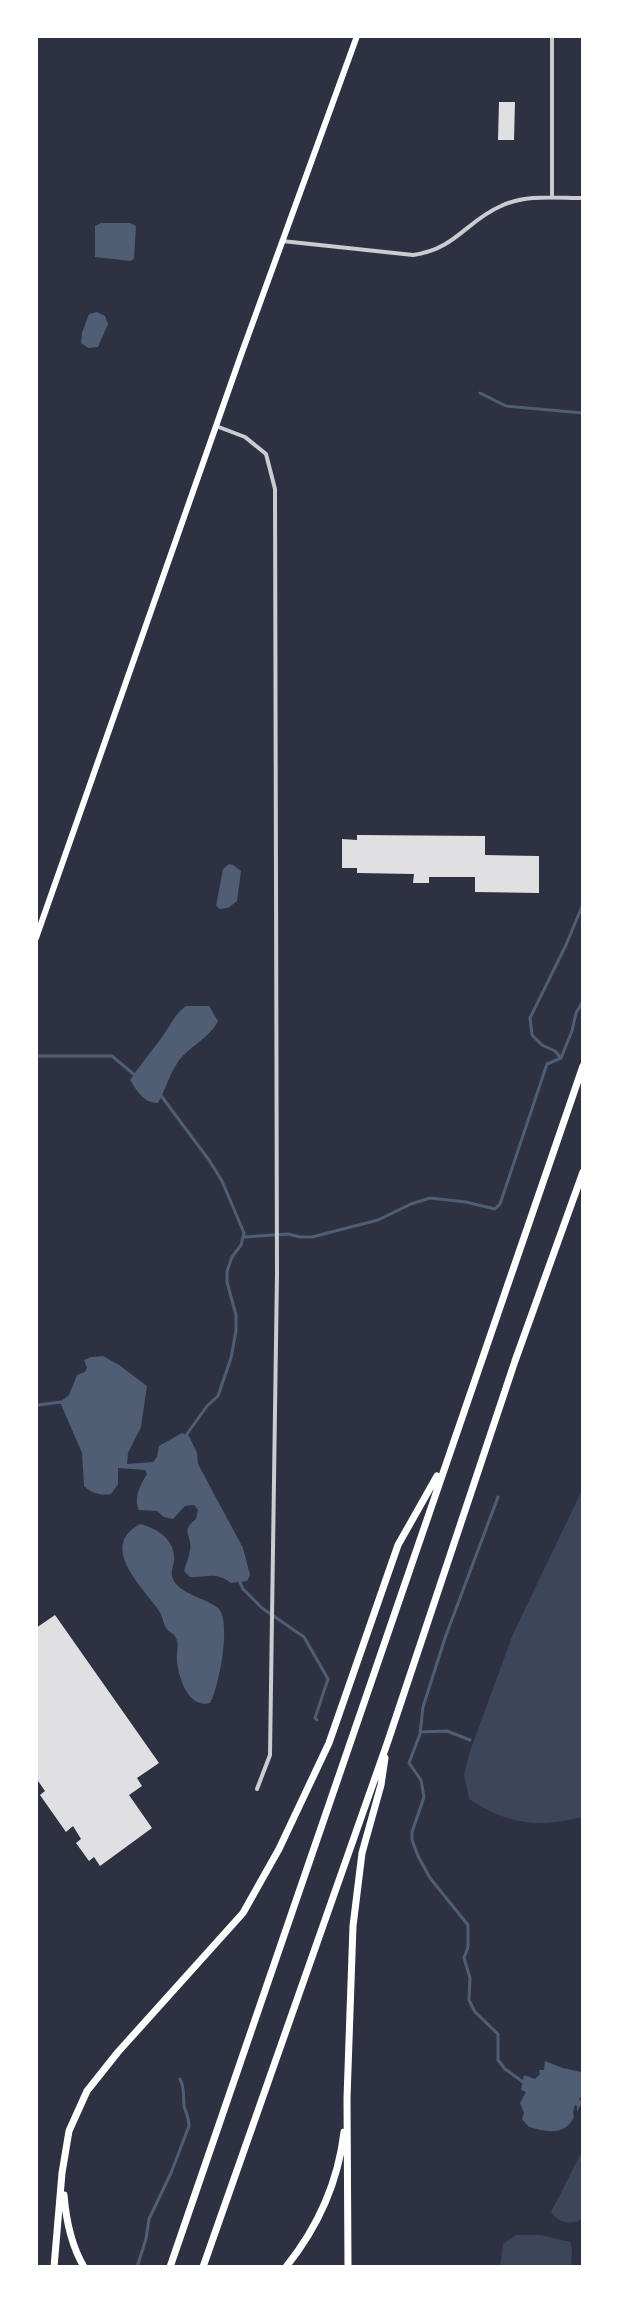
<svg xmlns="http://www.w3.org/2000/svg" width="619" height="2303" font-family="'IBM Plex Serif',serif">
	<rect width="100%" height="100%" fill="#2d3142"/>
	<path fill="#3c4559" d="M583,1488V1817C537,1828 509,1825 469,1799L464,1774L470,1751L513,1634Z
		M583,2149V2218C571,2226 559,2223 551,2212Z
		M516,2235H541L570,2242L572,2249L571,2267H500L503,2244Z"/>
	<path fill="#4f5d75" d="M101,223H130L136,226L134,258L131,261L95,257V226Z
		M97,312L105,316L108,324L98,347L88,348L81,343L82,333L89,314Z
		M229,864L233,865L241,871L237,901L228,908L220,909L216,906L223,869Z
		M186,1006H209L218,1021C210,1038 189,1046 178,1062C169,1075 166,1089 158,1103C144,1103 137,1091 130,1080C140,1065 151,1052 162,1037C171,1025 173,1016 186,1006Z
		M103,1356L119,1365L147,1386L141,1427L128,1453L127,1464L153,1462L157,1457L159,1446L182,1433L189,1436L197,1453L198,1464L243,1548L250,1575L247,1581L231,1583C214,1571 209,1578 190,1577L184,1571C186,1564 189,1557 190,1550C193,1536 179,1532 196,1519L198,1510L194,1505L185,1506L173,1519L164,1517L157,1511L139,1510C133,1499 141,1483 147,1474L145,1470L118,1468V1484L111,1494C101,1496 91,1493 84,1486L82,1453L60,1402L69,1395L77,1375L85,1372L87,1368L84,1360L91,1357Z
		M140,1524C157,1528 176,1540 174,1561C173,1567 170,1572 173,1579C179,1594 206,1598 218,1608C232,1620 219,1688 210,1703C189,1709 178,1678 177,1660C176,1652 180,1644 175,1636C173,1633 169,1632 166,1628C163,1624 163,1616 159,1611C144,1588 97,1547 140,1524Z
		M545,2061L563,2068L581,2072L583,2075V2095L579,2099L582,2102L577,2112V2106L575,2105L573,2112L574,2117C565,2136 547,2132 529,2127L522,2119L524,2113L520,2103L526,2092L521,2090L524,2075L535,2079L540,2074L539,2070H544Z"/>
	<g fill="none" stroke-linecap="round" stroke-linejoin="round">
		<path stroke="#4f5d75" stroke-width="3" d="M480,393L506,406L583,413
			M36,1056H112L137,1077
			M560,1057L555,1051L542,1045L532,1035L530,1018L566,945L583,904
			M159,1093L209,1160L222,1181L244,1233L241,1245L232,1257L227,1271V1282L236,1315V1331L231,1358L218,1396L207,1406L187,1434
			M244,1237L288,1234L300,1237H312L378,1220L411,1204L430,1198L466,1202L495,1209L500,1204L547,1064L561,1058L572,1031L576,1013L583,1001
			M38,1405L61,1402
			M498,1497L445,1638L423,1707L420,1734L409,1763L421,1780L424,1797L412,1832V1840L418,1856L430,1878L468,1925V1947L464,1958L470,1978L469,2000L475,2012L498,2034V2060L505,2069L523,2082
			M239,1580L243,1589L262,1608L304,1637L328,1679L315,1718L317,1720
			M420,1732L447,1731L470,1740
			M137,2267L146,2239L149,2219L171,2173L189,2126C189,2117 186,2114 184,2106C183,2096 185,2088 180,2079"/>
	</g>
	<path fill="#e0e0e3" d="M499,102H515L514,140H498Z
		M357,835L485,836V855L539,856V893L475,892V877H429V883H413L414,874L357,873V868H342V839L357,840Z
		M55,1615L159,1763L137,1778L142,1786L129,1795L152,1828L100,1866L94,1857L89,1861L76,1843L81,1839L73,1826L66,1832L40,1795L45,1791L36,1778V1628Z"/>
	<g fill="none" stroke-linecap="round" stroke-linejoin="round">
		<path stroke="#caccd0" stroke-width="4" d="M552,198V36
			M282,241L413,255C456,249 466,221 501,206C526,194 556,198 583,198
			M216,426L245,437L266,454L275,489L277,1274L270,1755L257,1789"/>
		<path stroke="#fff" stroke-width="6" d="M36,938L241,355L357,36"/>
		<path stroke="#fff" stroke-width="7" d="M64,2195C66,2220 71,2245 84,2267
			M54,2267L62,2173L69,2131L87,2091L118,2052L243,1913L279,1849L329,1743L398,1545L437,1476
			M170,2267L583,1066
			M203,2267L388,1741L515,1361L583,1172
			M286,2267C318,2227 338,2183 344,2132
			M348,2267L347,2098L353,1926L362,1853L381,1785L385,1758"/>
	</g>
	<rect width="619" height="2303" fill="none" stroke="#ffffff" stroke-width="76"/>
</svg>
